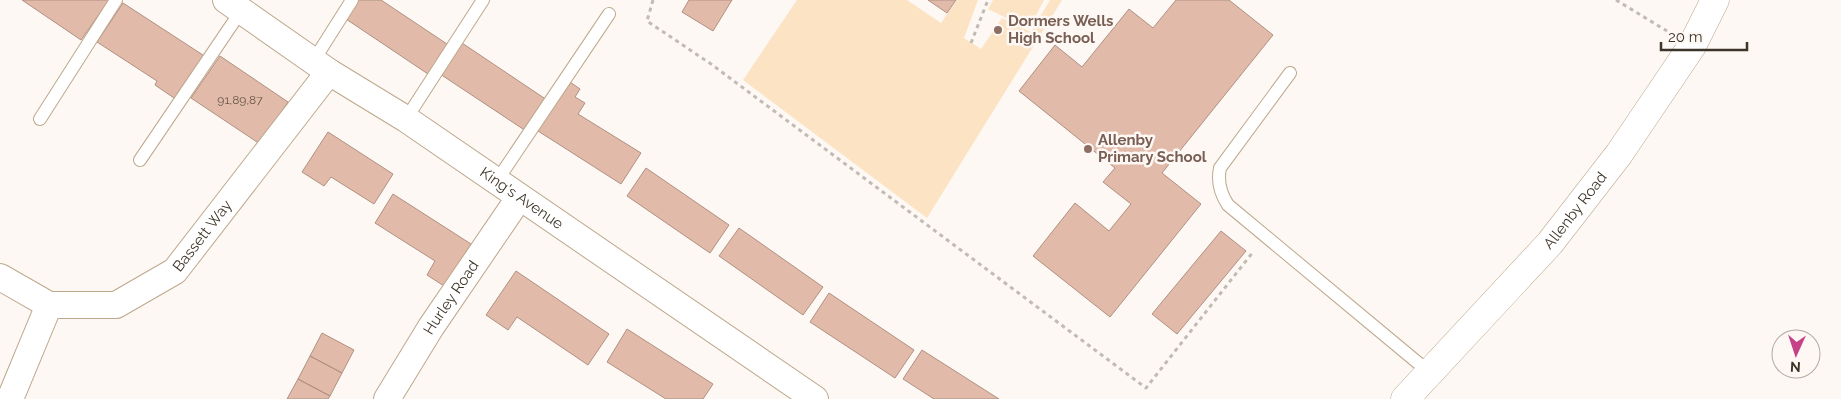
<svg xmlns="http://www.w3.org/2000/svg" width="1841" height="399" font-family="Raleway,sans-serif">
	<rect width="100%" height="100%" fill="#fdf8f3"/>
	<path fill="#fce3c4" d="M797,0H907L941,23L957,0H978L964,38L981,49L1002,18L1031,32L1050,0H1062L927,218L743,80Z
		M993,0H1044L1029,29L988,9Z"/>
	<path fill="#e1baa9" stroke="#b19082" d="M22,0H109L81,40Z
		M355,0H381L447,44L428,74L343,17Z
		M689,0H732L713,31L682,12Z
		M928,0H956L947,13Z
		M1176,0H1229L1273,35L1162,173L1201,204L1110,317L1033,256L1075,203L1109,231L1131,204L1103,182L1115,168L1019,91L1055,45L1082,67L1129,9L1153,28Z
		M123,3L206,57L177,100L155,85L157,81L97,42Z
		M462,43L547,100L526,131L440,74Z
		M220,56L288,102L260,144L191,98Z
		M570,82L580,89L575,97L585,103L578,114L641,153L621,184L538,131Z
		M328,132L393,174L374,204L331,177L324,186L302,172Z
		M646,168L729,225L710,253L627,196Z
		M393,194L471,244L444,286L427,275L435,261L375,223Z
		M739,228L823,287L803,315L719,256Z
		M1221,231L1246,251L1177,334L1152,314Z
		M516,271L609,334L588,365L517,317L508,330L486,315Z
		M829,293L914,350L895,378L810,322Z
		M627,329L713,384L703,399H666L607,362Z
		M322,333L354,350L342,373L310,356Z
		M922,350L999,399H934L903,379Z
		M310,356L342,373L330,396L298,379Z
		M298,379L330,396L328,399H287Z"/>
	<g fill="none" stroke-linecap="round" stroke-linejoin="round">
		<g stroke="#bea88d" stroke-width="14">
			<path id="service" d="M314,60L352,0
				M1290,73L1220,168C1217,182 1220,193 1228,205L1429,372
				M40,119L116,0
				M406,119L483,0
				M140,160L241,11
				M496,182L609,14"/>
		</g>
		<g stroke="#bea88d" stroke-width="28">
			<g id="minor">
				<path id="s1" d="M226,0L329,72L406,119L815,399"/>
				<path id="s2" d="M0,277L49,305H116L175,271L329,72"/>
				<path d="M10,399L49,305"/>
				<path id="s3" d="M387,399L431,327L519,198"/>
			</g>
		</g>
		<g stroke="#bea88d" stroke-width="29">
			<g id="tertiary">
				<path id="s4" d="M1405,399L1550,243L1619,154L1692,46L1715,0"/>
			</g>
		</g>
		<path stroke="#c1bbb4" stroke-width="3" stroke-dasharray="4 4" stroke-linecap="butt" d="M653,0L647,21L711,64L1146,388L1253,252
			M1616,0L1667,31
			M971,43L988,0"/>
		<use href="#service" stroke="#fff" stroke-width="12"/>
		<use href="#minor" stroke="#fff" stroke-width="26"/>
		<use href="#tertiary" stroke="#fff" stroke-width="28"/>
	</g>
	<g fill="#8d6e63" stroke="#fdf8f3" stroke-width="2">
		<circle cx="998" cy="30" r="5"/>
		<circle cx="1088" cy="149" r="5"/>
	</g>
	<g text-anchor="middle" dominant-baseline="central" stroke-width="5" stroke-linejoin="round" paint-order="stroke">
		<g font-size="12" fill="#665649">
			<text x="240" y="100">91,89,87</text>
		</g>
		<g font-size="15" font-weight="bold" fill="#785e54" stroke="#fdf8f3" text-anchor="start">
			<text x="1008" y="21">Dormers Wells<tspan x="1008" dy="17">High School</tspan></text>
			<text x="1098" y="140">Allenby<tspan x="1098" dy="17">Primary School</tspan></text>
		</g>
		<g font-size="15" fill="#3d3429" stroke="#fdf8f3">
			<text stroke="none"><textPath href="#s1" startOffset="356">King's Avenue</textPath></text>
			<text stroke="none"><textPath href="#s4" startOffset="254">Allenby Road</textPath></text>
			<text stroke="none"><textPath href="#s2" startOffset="236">Bassett Way</textPath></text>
			<text stroke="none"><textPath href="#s3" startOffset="120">Hurley Road</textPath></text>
		</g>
	</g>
	<g transform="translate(1796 354) rotate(183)"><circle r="24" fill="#fdf8f3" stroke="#b0aaa2"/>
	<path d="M0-4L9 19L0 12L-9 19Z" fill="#c54288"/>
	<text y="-8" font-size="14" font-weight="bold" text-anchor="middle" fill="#3d3429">N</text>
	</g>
	<path d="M1661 42v8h86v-8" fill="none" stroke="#3d3429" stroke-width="2.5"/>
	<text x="1668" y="42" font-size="15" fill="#3d3429" stroke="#fdf8f3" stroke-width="4" paint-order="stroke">20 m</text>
</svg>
